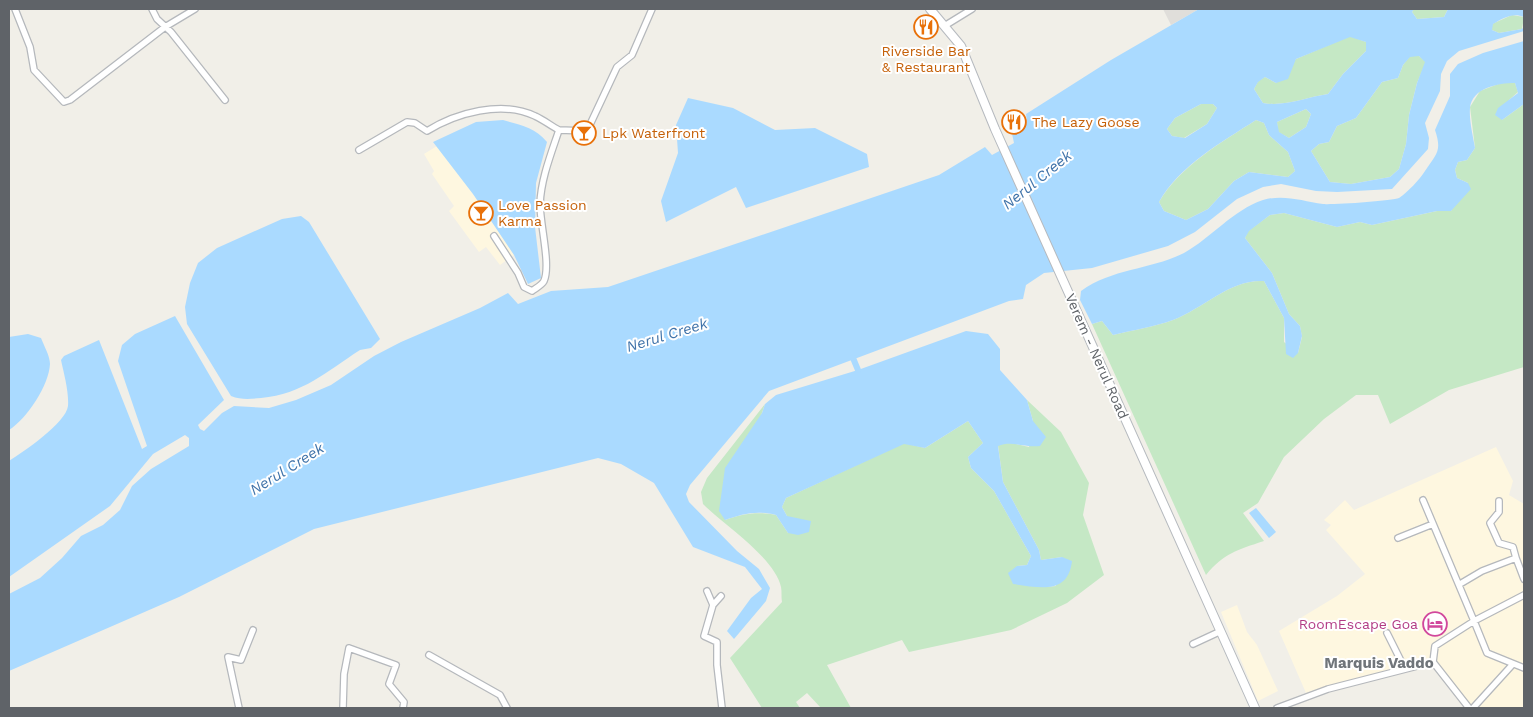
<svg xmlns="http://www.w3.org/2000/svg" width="1533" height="717" font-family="'Work Sans',sans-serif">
	<rect width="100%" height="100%" fill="#f1efe8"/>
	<path fill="#fef7e0" d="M437,146L473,194L514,255L500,265L486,247L479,252L449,211L454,206L432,174L434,171L424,154Z
		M1496,447L1513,481L1509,495L1524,504V708H1473L1432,659L1306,693L1279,631L1337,596L1365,574L1326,530L1331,525L1324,520L1345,500L1354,510Z
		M1237,605L1247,632L1257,645L1278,691L1258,701L1221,612Z"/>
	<path fill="#e0deda" d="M1163,9H1199L1171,25Z"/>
	<path fill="#c5e8c5" d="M1414,9H1448L1444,17L1417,19L1412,12Z
		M1512,15L1524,17L1522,29L1499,33L1492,30V24Z
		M1350,36L1366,42V51L1343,74L1328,94C1307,97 1284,107 1263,103L1254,89L1258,81L1265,77L1276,83L1296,59Z
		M1410,56H1419L1426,62L1417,83L1409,115L1406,144L1399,169L1390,177L1351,184L1330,182L1311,151L1319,144L1329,142L1337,126L1356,118L1382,82L1398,78L1403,65Z
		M1501,83H1515L1518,92L1509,100L1502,120L1524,104V367L1449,390L1390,424L1378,395H1356L1324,419L1284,457L1258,503L1243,513L1264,541C1237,550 1224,553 1206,575L1092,324L1102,321L1113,335C1133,330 1154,327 1173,320C1204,308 1230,279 1264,281L1284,318V342L1298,353L1302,337L1300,326L1289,314L1272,273L1245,238L1248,231L1270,215L1284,213L1337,227L1360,222L1372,225L1437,211H1451L1468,183L1457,178L1455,170L1458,162L1467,160L1475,148L1470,107L1480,91Z
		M1201,104H1213L1217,108L1207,124L1184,138L1172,136L1167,129L1175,118Z
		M1306,109L1311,114L1306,127L1289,138L1278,132L1277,122Z
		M1256,120L1264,123L1269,135L1288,152L1295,171L1288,177L1249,172L1234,181L1208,209L1186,220L1164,211L1159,202C1180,166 1222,142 1256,120Z
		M1027,400L1061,432L1089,483L1083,515L1104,575L1067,603L1011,630L909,652L902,640L827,665L851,708H821L807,693L796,702L800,708H762L730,658L782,602C781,597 782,592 781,587C775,558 724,525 703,504L701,492L707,478L765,404L725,520C742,514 757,511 776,515L788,533L787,516L782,507L786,498L904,443L925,448L968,421L983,443L968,457L971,468L994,491L1031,556L1027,565L1017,566L1013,583L1046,587L1056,586L1062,557L1041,560L1039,550L1003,482L998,445L1008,442L1029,447L1033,421Z"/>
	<path fill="#aadaff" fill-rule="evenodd" d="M1199,9H1414L1412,12L1417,19L1444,17L1448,9H1524V17C1513,12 1503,18 1493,24L1492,30L1499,33L1522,29L1524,26V31L1459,51L1447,61L1441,74L1440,91L1425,123L1429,138L1428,149L1392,189L1337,192L1316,191L1281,184L1263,187L1237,199L1195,232L1168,246L1092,268L1044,273L1026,285L1023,299L1009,301L769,391L690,485L686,494L689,502L737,551L759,569L770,588L766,601L734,639L727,631L751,598L762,589L745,567L693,547L654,483L621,464L598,458L314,529L179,597L9,671V594L40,578L62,558L81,536L103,525L120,510L132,486L151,469L189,446V438L185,435L153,454L110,506L9,577V461C23,452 66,423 68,406C69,392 64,374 61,360L64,356L99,340L142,449L147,446L118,361L122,345L135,334L175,316L224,400L198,425L200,429L204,431L222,413L234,406L269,408L296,400L331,385L374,356L401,342L480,308L508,293L518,304L551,291L608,287L939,175L985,147L992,155L1014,143L1011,129L1027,122L1026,114L1111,60ZM1350,37L1366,42V51L1343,74L1328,94C1307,97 1284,107 1263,103L1254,89L1258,82L1265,77L1276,83L1288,79L1296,59ZM1419,56L1425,62L1417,83L1409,115L1406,144L1399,169L1390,177L1351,184L1330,182L1311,151L1319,144L1329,142L1337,126L1356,118L1382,82L1398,78L1403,65L1410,57ZM1201,104H1213L1217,108L1207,124L1185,138L1172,136L1167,129L1175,118ZM1306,109L1311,114L1306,127L1289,138L1279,132L1277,122ZM1256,120L1264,123L1269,135L1288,152L1295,171L1288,177L1249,172L1234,181L1208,209L1186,220L1164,211L1159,202C1179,166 1222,142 1256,120Z
		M1524,41V104L1502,120L1495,115L1498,108L1518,93L1515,83C1498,83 1472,88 1470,108C1469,121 1473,136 1475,148L1467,160L1458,162L1455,170L1457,178L1468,183L1471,189L1451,211H1437L1372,225L1360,222L1337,227L1284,213L1270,215L1249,231L1245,238L1272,273L1289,314L1300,326L1302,336L1298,353L1293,358L1286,354L1284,318L1264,281C1230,279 1204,308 1173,320C1154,327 1133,330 1113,335L1102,321L1092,324L1080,300L1081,291C1113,268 1150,270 1184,253C1211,238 1233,210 1263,200C1283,194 1303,201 1323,204C1331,205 1392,201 1399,198C1407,193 1420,179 1425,171C1437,153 1442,151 1435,130L1450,96V74L1458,64L1483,53Z
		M688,98L733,108L775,130L815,128L867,154L869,167L746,208L736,187L666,222L661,201L678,153L676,125Z
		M503,120C520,125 535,127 547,142L536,183L535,227L541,278L528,284L514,255L473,194L433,142L476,122Z
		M301,216L309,222L380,339L371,348L360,350C326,372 303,394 261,398C250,399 241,400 231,396L187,324L185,307L190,283L198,263L217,248L282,219Z
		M966,331L988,334L1000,349V370L1027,400L1033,421L1046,437L1040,446C1025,448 1012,440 998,446L1003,482L1039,550L1041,560L1062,557L1072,561C1068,596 1038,587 1013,584L1008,573L1017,566L1027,565L1031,556L994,491L971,468L968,457L983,443L968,421L925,448L904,444L786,498L782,507L787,516L811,521L809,532L798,535L788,533L776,515C757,510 742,514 725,520L719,511L725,468L762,413L765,404L776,395L858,370Z
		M28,334L41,338C44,346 50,356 50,364C49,385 27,419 9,430V337Z
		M1256,508L1276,532L1269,538L1249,513Z"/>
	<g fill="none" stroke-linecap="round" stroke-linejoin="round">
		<path stroke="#aadaff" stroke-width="6" d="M853,358L858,370"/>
		<g stroke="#b5b8bc" stroke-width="8">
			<path id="street" d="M15,9L30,47L34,70L64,102L70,100L165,27L195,9
				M152,9L157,19L171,32L225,100
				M946,25L972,9
				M359,150L407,122L415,123L427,131C456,113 502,100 535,116C544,120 551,126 559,130
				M494,236L518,273L524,287L532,291C536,288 542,285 544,281C551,265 540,224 540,204C541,179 551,154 559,130L587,131L617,67L632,55L652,9
				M1423,500L1474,621L1524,595
				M1398,538L1433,524
				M1516,558L1524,579
				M1460,584L1482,571L1516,558L1513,547L1499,543L1490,523L1499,512V501
				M707,591L713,605L704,636L717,642V665L722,708
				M713,605L721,596
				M1387,633L1405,669
				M1193,644L1221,631
				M429,655L500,695L507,708
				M1433,662L1435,646L1474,621L1487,653L1524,668
				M239,708L228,657L241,660L253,630
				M343,708L344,674L349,648L396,665L389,684L404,702L403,708
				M1277,708L1328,689L1433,662L1469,708
				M1473,708L1513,664"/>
		</g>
		<g stroke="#b6babf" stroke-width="10">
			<path id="secondary" d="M930,9L961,46L995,129L1255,708"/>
		</g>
		<use href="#street" stroke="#fff" stroke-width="5.5"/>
		<use href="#secondary" stroke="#fff" stroke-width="8"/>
	</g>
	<defs>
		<g id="restaurant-ring" transform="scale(1.25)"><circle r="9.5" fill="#fff" stroke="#e8710a" stroke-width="1.5"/><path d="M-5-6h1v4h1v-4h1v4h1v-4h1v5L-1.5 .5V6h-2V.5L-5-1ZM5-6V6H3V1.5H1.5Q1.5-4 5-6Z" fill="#e8710a"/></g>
		<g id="bar-ring" transform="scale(1.25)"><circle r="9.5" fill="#fff" stroke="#e8710a" stroke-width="1.5"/><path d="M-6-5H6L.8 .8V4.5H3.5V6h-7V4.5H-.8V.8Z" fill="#e8710a"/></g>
		<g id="hotel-ring" transform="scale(1.25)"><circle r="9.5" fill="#fff" stroke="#d1479c" stroke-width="1.5"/><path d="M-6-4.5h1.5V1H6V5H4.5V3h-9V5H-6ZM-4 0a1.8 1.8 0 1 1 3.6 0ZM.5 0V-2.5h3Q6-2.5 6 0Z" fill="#d1479c"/></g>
	</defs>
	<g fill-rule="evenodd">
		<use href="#restaurant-ring" x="926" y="27"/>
		<use href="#restaurant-ring" x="1014" y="122"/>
		<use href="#bar-ring" x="584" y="133"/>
		<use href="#bar-ring" x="481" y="213"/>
		<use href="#hotel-ring" x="1435" y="624"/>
	</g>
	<g text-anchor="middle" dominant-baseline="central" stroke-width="4" stroke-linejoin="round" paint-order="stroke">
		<g font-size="14" fill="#c56008" stroke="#fff" text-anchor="start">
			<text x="926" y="51" text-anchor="middle">Riverside Bar<tspan x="926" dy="16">&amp; Restaurant</tspan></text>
			<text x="1032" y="122">The Lazy Goose</text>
			<text x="602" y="133">Lpk Waterfront</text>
			<text x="498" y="205">Love Passion<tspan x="498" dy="16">Karma</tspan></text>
		</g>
		<g font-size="14" fill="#5f6368" stroke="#fff">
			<text transform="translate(1097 356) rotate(66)">Verem - Nerul Road</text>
		</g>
		<g font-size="14" fill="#b23c85" stroke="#fff" text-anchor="end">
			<text x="1418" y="624">RoomEscape Goa</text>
		</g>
		<g font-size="15" font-style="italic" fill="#4174aa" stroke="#fff">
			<text transform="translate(1037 180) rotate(-39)">Nerul Creek</text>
			<text transform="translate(667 335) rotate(-17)">Nerul Creek</text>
			<text transform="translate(287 469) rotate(-32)">Nerul Creek</text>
		</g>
		<g font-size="15" font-weight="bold" fill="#70757a" stroke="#fff">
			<text x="1379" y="663">Marquis Vaddo</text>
		</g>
	</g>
	<rect width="1533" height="717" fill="none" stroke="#5f6368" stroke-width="20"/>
</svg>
